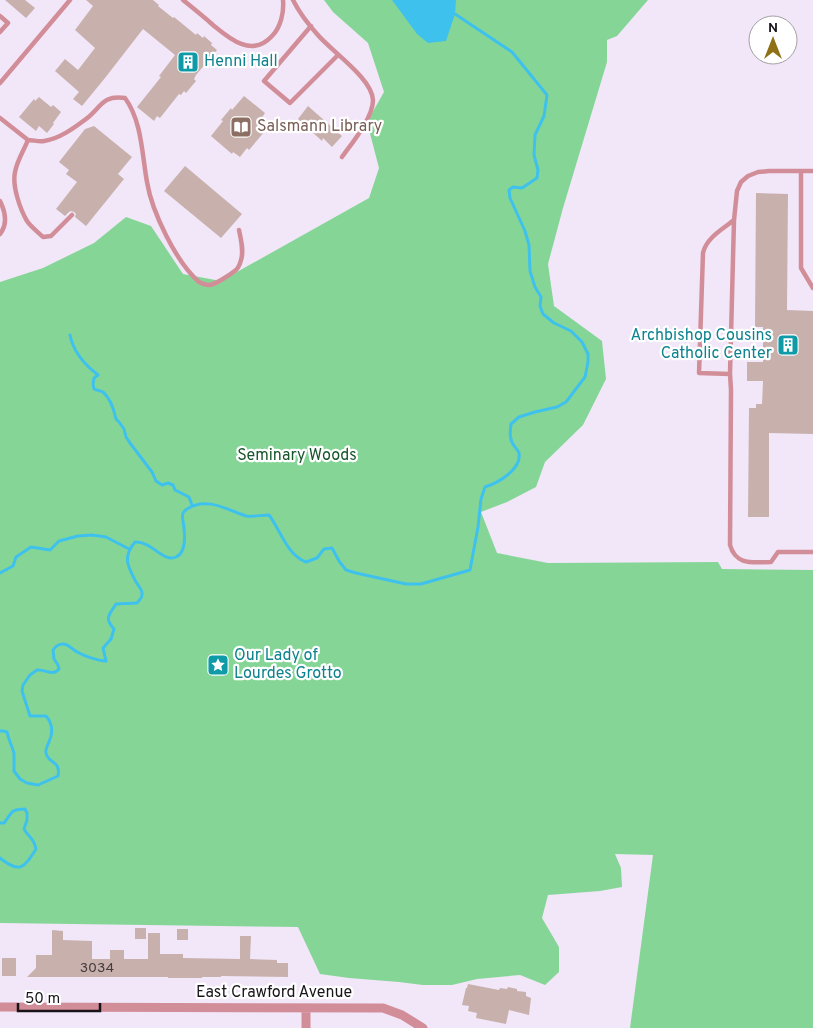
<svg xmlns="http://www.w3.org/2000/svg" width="813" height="1028" font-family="Overpass,sans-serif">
	<rect width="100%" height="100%" fill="#f2e6f9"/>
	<path fill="#85d696" d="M324,0H648L617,36L607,40V62L563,208L548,264L554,306L602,341L606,379L583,425L545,462L536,487L507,502L481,512L497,553L548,563L718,562L722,569L813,570V1028H630L653,855L615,854L621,868L622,887L600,891L548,895L542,918L559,947V972L545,985L520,975L477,979L452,985H423L399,982L349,978L320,974L298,927L0,923V282L43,268L94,243L126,217L151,226L183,274L221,281L369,198L379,168L367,122L384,92L368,43L333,12Z"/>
	<path fill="#3fc1ed" d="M392,0H456L455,14L446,41L428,43L417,34Z"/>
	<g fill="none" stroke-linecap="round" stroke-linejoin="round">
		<path stroke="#3fc1ed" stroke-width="3" d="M70,335C73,351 85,365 98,375L94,378L93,384L94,389C96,390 101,391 103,392C110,398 114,410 116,419L119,422L124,429L126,437L130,443L152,472L156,481L162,485L168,483L173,485L175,490L189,497L192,505
			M0,573L13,566L16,557L31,547L50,550L59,541L78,536L92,535L106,537L129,549
			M0,731H3L7,732L9,739L14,753V771L20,779L27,783L38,785L58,776C61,760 48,764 46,753C45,749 47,746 49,742C53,733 53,724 46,716H30L22,691L23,685L30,675L37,670C46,669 52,677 59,669L58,665L54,659L53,650C55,647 59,644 63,644C68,644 71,648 74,650C81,655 98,661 106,661L103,648L111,639L114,629C104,618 109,615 116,604L137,603C139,600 143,598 142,593C142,590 138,585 136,582C128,567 122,557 135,542C152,541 163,563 176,557C185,553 185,538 184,529C184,521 179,514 187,509C206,496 228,510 246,516C253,517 262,515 269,515C281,531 287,555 306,562L317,558L324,549L332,548L339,561L346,570L356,573L406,584H421L470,570L478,527L481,499L485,487C498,483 522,469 519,453C518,450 517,450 515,447C509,440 510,433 511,424L519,417L535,412L557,407L566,402L585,377L588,362V354L582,342L571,331L554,323L543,314L540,306L541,297L535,287L530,271L529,245L525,231L510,198L509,190L513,187L522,188L537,178L538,170L534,155L535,135L544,116L547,95L512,52L455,14
			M0,823H4C12,813 10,809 25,809L27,813V820L24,829C29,838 34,838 36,849C24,868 20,874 0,858"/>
	</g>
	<path fill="#c8b1ad" d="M5,0H25L35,8L26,18Z
		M86,0H153L159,5L158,6L173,18L174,17L196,35L197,33L203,38L204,36L212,43L211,45L217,50L196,75L194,79L196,81L186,93L184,91L181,95L179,94L160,118L157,116L154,121L137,107L161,77L159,76L175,55L143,29L105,78L82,106L73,99L79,92L55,71L65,59L78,70L95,48L75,30L93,6Z
		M244,96L265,113L261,119L267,124L263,129L265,131L249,150L247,148L240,157L233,152L232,154L211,136L223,121L221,120L231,108L232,110Z
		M39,97L51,107L53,105L61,112L53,123L54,124L47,133L39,126L36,131L19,117L34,99L35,101Z
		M308,106L342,136L332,147L323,138L322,141L298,119Z
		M94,126L132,157L118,174L124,179L86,226L75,217L76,214L74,212L71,211L69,212L65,216L56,209L77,182L66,174L69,170L59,162L85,129Z
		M185,166L242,214L221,238L164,191Z
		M756,193L788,194L787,310L813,311V434L769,433V517H748L749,408H756V404H762L763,381H747V362H763V327H755Z
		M135,928H146V939H135Z
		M177,929H188V940H177Z
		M52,930L63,931V940L92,941V959H110V950H124V959H148V933H160V954H183V958L240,959V936H251L250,959L277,960V963H288V977L221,976V977H202V978H168V977H27L36,968V955H52Z
		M2,958H16V976H2Z
		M468,984L499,990L500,988L507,989L508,987L517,989V991L526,992V996L531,998L529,1015L509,1010L506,1024L476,1018L477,1013L468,1011L469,1006L462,1005L466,988H467Z"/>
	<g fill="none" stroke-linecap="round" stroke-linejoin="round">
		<path stroke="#d28e98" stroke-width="4.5" d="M183,0C193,8 203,16 213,25C230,39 252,58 272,36C281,27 284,12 283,0
			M293,0C299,12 308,24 317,34C331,51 372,78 373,100C373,118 352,143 342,157
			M0,16L8,23L0,32
			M311,26L264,81L290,103L338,55
			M0,83L70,0
			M0,118L28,140C24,150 17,161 15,172C12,186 20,209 27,221C31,227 38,232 43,237L51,236L72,215
			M28,140C33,140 39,142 44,141C59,139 74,128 86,119C102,107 101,95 125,98C142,121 142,155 147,182C152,212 176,262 199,282C201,283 206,285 209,285C215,285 231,274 236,270C238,268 240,264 241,260C244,251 241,240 239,230
			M801,171V268L813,288
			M813,171H769L758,172L748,176L741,182L737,191L734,220L730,374L731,390L730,545C736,566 753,562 771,562L778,552H813
			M0,201C5,211 8,224 0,234
			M730,374L699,373L703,253C706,238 723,229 734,220"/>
		<path stroke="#d28e98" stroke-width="9" d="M0,1007L383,1008L402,1015L423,1028
			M306,1028V1008"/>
	</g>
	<defs>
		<g id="building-square" transform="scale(1.125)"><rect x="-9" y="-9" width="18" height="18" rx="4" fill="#0f9aa8" stroke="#fff"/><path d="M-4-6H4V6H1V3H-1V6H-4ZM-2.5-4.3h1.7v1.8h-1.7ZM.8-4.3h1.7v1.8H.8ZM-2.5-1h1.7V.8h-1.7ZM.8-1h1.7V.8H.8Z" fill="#fff"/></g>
		<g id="library-square" transform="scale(1.125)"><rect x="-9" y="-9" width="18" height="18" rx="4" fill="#8d6e63" stroke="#fff"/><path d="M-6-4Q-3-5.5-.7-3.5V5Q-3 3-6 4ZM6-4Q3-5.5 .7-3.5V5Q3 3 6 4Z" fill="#fff"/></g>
		<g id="sight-square" transform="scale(1.125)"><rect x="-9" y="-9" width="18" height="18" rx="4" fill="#0f9aa8" stroke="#fff"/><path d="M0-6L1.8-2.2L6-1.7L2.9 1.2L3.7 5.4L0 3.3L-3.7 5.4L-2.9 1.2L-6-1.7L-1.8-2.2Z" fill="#fff"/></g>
	</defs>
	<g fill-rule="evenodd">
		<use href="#building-square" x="188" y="62"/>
		<use href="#library-square" x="241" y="127"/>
		<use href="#building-square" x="788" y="345"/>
		<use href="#sight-square" x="218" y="665"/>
	</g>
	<g text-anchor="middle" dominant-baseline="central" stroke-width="4.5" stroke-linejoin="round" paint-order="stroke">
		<g font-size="14" fill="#443b3f">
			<text x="97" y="968">3034</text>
		</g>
		<g font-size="16" fill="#0d838f" stroke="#fff" text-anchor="start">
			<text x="204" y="62">Henni Hall</text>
			<text x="772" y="336" text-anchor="end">Archbishop Cousins<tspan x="772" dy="18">Catholic Center</tspan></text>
			<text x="234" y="656">Our Lady of<tspan x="234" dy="18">Lourdes Grotto</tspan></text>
		</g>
		<g font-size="16" fill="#785e54" stroke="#fff" text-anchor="start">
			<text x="257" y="127">Salsmann Library</text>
		</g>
		<g font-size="16" fill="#18552b" stroke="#fff">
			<text x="297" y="456">Seminary Woods</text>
		</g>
		<g font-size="16" fill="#18141a" stroke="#fff">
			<text x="274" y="993">East Crawford Avenue</text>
		</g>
	</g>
	<g transform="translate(773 40)"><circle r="24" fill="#ffffff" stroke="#a3a1a3"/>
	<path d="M0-4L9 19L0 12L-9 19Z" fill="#8f7015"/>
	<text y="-8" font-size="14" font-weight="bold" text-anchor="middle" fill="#18141a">N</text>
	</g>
	<path d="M18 1003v8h82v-8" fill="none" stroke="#18141a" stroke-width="2.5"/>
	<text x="25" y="1003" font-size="15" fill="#18141a" stroke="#ffffff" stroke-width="4" paint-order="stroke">50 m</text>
</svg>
